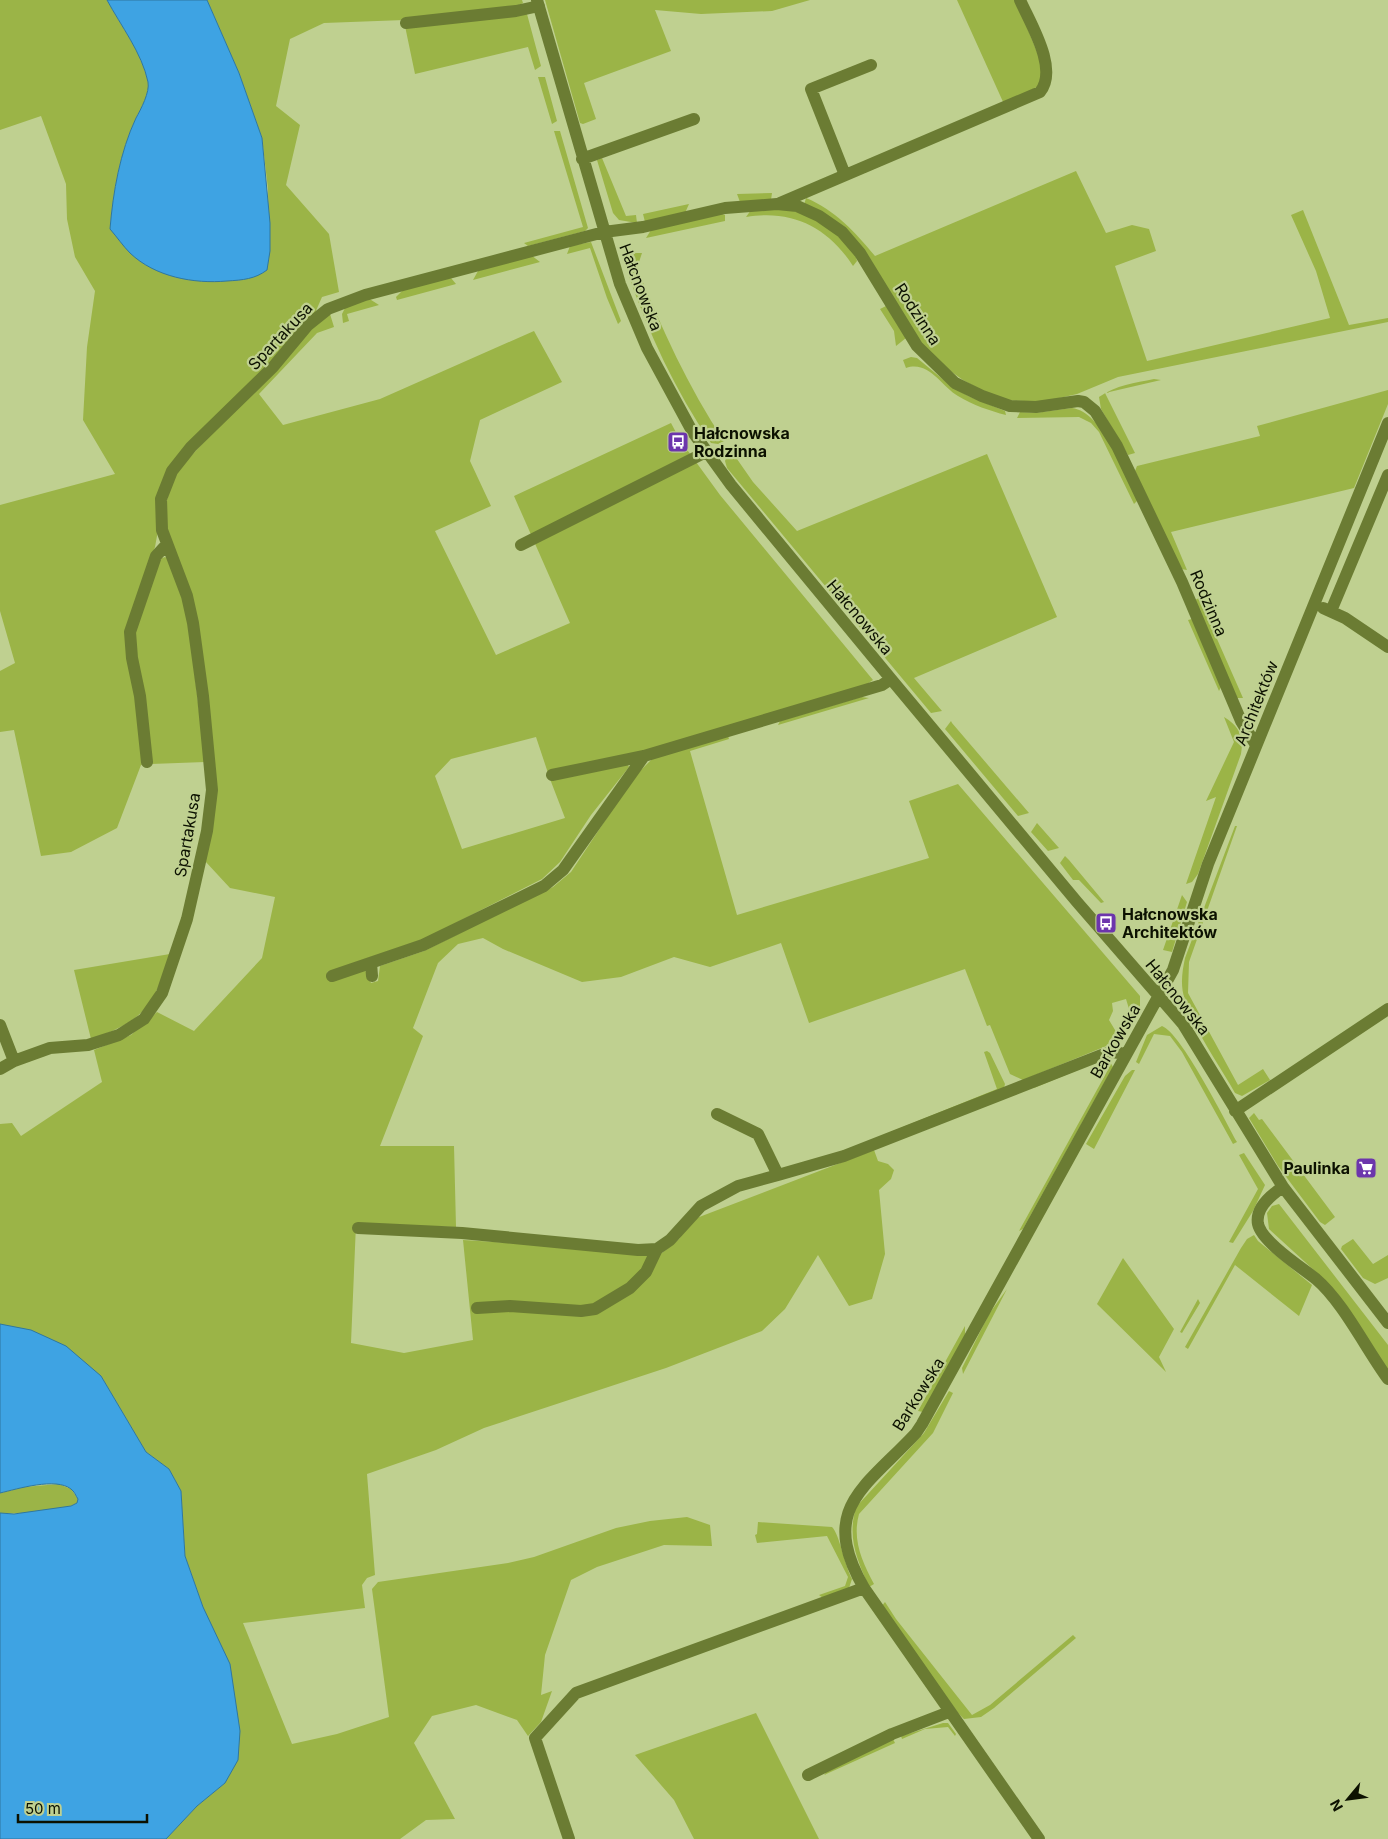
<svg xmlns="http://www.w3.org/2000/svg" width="1388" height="1839" font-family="Inter,sans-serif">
	<rect width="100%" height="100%" fill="#bfd090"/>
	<path fill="#9bb447" d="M0,0H107C121,26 142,53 148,82C150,92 141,109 136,118C120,152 113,192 110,229L269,261L268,189L262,138L239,73L207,0H522L523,3L517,6L404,20L324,23L290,39L276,106L300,125L286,185L329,234L339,292L322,297L315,313L281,354L169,469L155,547L134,604L137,697L144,764L141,765L117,828L71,852L41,856L14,730L0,732V671L15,663L0,611V505L115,474L83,420L87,347L95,291L75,257L67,219L66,184L41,116L0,130Z
		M545,0H810L772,11L701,14L655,10L671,51L584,83L596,119L583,124L580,123Z
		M957,0H1016L1043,67L1039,86L1004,104Z
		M527,14L541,66L535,70L528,47L415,74L405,26Z
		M538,77H545L557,121L552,124Z
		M554,131H560L588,228L585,231L528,246L524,243L583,227Z
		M602,158L626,216L636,215L637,223L619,220L613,213L597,160Z
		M1076,171L1106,233L1132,225L1149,229L1156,251L1115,266L1147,361L1330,318L1316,271L1291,215L1303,210L1349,325L1388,318V322L1118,377L1077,394L1042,402L1007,400L992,396L963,380L949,370L923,346L869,260L804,205L806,198C835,210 855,232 875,256Z
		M772,193L771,200L740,202L737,194Z
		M689,204L685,213L645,222L643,214Z
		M773,209C782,210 793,210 801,213C818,219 854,243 857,261L853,266C828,227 792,209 746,217L751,210Z
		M722,214L725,215V221L646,238L651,230Z
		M591,242L621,321L618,324L607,298L590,248L567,254L570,246Z
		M635,253H642L637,268C662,329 688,387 724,441L718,444L711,443C675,390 649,334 628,274L630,273L631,257Z
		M531,255L540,262L473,280L478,271Z
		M451,278L456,284L397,300L396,297L404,289Z
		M368,298L379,305L347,314L349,321L343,323L342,314L345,308Z
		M886,306L906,338L896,346L894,331L880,309Z
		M330,314L334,327L317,333L259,394L283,425L380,399L534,331L562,382L480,420L470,461L491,506L435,531L496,655L570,623L514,496L671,423L680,440L720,495L873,680L864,686L640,752L548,773L536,737L451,759L435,776L462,849L565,818L550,779L627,763L629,767L591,815L560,862L542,879L424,939L327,972L330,980L363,970L367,972L371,983L378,981L380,966L424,951L553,887L571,872L634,777L652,759L728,736L729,739L690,751L737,915L929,858L909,801L958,784L1140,996V1009L1133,1022L1126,999L1112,1003L1113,1011L1109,1020L1121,1040L1023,1080L1010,1074L990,1025L987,1026L965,969L809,1023L781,943L710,967L674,957L621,977L582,982L503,949L483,938L458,944L438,963L413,1028L423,1036L380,1146H454L456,1227L356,1224L351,1343L404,1353L473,1340L463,1240L662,1253L679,1239L694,1219L874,1150L878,1161L888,1164L894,1170L891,1179L879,1190L885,1254L872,1299L849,1306L818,1255L785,1309L762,1331L666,1368L484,1428L436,1450L367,1474L375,1575L367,1578L362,1585L365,1608L243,1623L292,1744L337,1734L389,1717L372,1589L378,1582L508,1563L534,1557L616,1528L650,1521L687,1517L710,1525L712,1546L664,1545L597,1567L571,1580L545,1655L541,1695L552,1691L541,1722L528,1736L517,1720L476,1705L432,1716L414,1743L455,1819L426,1820L400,1839H166L197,1806L225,1783L203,1607L185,1556L181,1491L169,1469L146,1452L101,1376L0,1324V1124L12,1123L21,1136L102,1082L94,1050L131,1035L157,1012L194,1031L262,958L275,897L230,888L205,861L209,729L163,513L175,473L310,329Z
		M911,357L917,358L951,386L968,396L1005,411L1006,415C990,411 973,405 958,396C942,387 929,360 906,368L903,360Z
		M1154,379L1161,380L1105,393L1135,453L1128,455L1101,409L1099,397C1116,385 1135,383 1154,379Z
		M1388,390V404L1354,488L1171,532L1187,570L1181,569L1135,471L1137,466L1260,436L1257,426Z
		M1072,408C1103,412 1125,474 1138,500L1134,504L1099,432L1091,423L1079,417L1017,418L1020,412L1035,413Z
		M730,449L753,482L797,531L987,454L1057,617L914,678L942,711L931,713L727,468L725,461Z
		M165,557L169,559L188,618L205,762L151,764L134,631L160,559Z
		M1199,598L1243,698H1236L1195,600Z
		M1192,619L1221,687L1219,691L1188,620Z
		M861,697L869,698L778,725L780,721Z
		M1224,717C1239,726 1244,736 1241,754L1198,874L1192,882L1186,884L1216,797L1206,801L1234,742Z
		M951,721L952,723L1029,813L1018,816L945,729Z
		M1037,823L1059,848L1048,851L1031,832Z
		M1235,826H1237L1189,962L1188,993L1238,1085L1263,1069L1270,1080L1242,1096L1235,1093C1220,1066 1194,1030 1185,1000C1180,986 1182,972 1185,958Z
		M1065,856L1069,860L1104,902L1101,903L1079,880H1073L1060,863Z
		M1182,895L1187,902L1172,952L1163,950Z
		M170,954C154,1006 144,1021 91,1039L74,970Z
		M1162,1026C1181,1033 1225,1120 1237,1142L1233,1144L1182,1052L1170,1036L1154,1034L1139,1064L1136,1062L1147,1035Z
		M987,1051L990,1053L1005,1084L1004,1088L883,1135L997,1089L984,1052Z
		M1104,1058L1109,1060L1113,1067L1023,1229L1019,1231L1109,1068L1102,1060L1034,1088L1035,1086Z
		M1132,1070H1135L1094,1149L1086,1144L1125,1076Z
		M1254,1113L1259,1120L1262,1119L1335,1217L1325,1225L1320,1222L1278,1166L1249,1118Z
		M1244,1153L1265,1185L1253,1211L1233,1243L1229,1242L1258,1189L1239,1155Z
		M1279,1204L1388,1345V1370L1316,1272L1269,1229L1267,1213L1272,1206Z
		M1254,1235L1258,1241L1312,1285L1299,1316L1235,1265L1188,1349L1185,1347L1241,1248L1247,1239Z
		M1353,1239L1373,1264L1388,1255V1278L1375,1284L1363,1278L1341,1249L1342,1246Z
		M1123,1258L1174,1329L1159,1357L1166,1372L1097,1304Z
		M1007,1289L963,1374L962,1368L989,1314Z
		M1198,1299L1200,1303L1182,1333L1180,1332Z
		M965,1326V1336L923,1412L918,1411Z
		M949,1391L953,1393L933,1433L859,1514C852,1540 862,1561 874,1584L869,1587C857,1559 847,1538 856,1507L924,1433Z
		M59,1484L71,1489L78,1499L77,1503C60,1512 19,1514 0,1513V1493L24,1487Z
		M758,1522L832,1527C839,1533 845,1566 852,1579L849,1588L823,1598L819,1595L845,1586L848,1577L827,1536L757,1543L755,1535L757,1534Z
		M885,1602L896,1619L972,1715L990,1705L1073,1635L1076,1638L994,1708L981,1717L964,1719L958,1713L881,1607Z
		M756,1713L819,1839H694L674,1800L635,1755Z
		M943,1723H948L956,1734L955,1736L948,1727L925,1729L902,1739L901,1736Z
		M893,1739L895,1743L824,1775L828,1770Z"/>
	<path fill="#3ea3e3" stroke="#2f779f" d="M107,0H207L239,73L262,138L270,223V251L267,270C255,279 243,280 227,281C194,284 155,277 130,253C123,246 117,237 110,229C113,192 120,152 136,118C141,109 150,92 148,82C142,53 121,26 107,0Z
		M0,1324L31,1330L66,1346L101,1376L146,1452L169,1469L181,1491L185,1556L203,1607L230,1664L240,1731L238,1760L225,1783L197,1806L166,1839H0V1513L14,1514L71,1506L77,1503L78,1499C76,1496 74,1491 71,1489C56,1477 17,1489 0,1493Z"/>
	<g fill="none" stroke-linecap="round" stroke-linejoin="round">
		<path stroke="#6b7c33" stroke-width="12" d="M537,0L620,284L647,348L692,431L731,485L891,679L1077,902L1183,1024L1283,1187L1388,1323
			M406,23L516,11L539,6
			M582,159L694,119
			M845,175L811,89L871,65
			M780,203L1040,92C1059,69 1030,23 1020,0
			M521,545L706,452
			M1323,608L1345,618L1388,647
			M1331,611L1388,475
			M147,762L140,696L132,658L130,632L156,556L167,544
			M552,775L644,756L882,685L891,679
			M371,963L372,976
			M332,976L423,945L544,886L563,870L644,756
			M0,1025L14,1061L0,1069
			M14,1061L50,1048L88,1045L119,1035L144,1019L162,993L187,919L207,831L212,790L203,696L193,623L187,596L162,530L161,499L172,471L191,447L273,367L308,325L328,309L365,295L604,232L643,227L725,208L777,204L797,206L819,216L842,232L860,253L917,346L955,383L982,396L1010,406L1036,407L1078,401L1084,402L1095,411L1117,446L1182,582L1241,721L1256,745
			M1235,1111L1388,1009
			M717,1114L758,1134L778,1175L844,1156L1104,1054L1112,1052L1126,1054
			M1283,1187C1271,1195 1255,1208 1258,1224C1262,1242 1301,1267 1316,1279C1343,1302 1366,1349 1388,1379
			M358,1228L462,1233L638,1250L657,1249
			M477,1308L510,1306L581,1311L595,1309L630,1288L646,1272L657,1249L670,1240L701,1206L738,1186L778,1175
			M808,1775L892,1734L949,1712
			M569,1839L535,1738L576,1693L864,1588
			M1039,1839L864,1588C818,1508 865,1488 916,1433L922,1424L1173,970L1208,864L1388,423"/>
	</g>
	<defs>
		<g id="bus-square" transform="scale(1.125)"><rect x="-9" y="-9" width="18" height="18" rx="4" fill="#6c35ac" stroke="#bfd090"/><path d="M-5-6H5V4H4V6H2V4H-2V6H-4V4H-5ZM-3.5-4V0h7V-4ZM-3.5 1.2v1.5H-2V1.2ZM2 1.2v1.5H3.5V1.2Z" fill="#fff"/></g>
		<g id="supermarket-square" transform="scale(1.125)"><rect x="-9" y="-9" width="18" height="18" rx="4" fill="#6c35ac" stroke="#bfd090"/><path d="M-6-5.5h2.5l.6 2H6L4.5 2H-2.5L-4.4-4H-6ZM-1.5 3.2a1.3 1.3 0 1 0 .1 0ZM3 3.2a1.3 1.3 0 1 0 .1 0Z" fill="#fff"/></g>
	</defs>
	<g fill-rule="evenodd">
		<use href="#bus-square" x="678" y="442"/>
		<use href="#bus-square" x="1106" y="923"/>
		<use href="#supermarket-square" x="1366" y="1168"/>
	</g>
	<g text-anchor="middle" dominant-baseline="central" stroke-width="4.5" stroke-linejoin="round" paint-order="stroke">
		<g font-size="16" fill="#0c1100" stroke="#bfd090">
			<text transform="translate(641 287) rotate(69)">Hałcnowska</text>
			<text transform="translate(918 314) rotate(57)">Rodzinna</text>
			<text transform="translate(280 336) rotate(-47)">Spartakusa</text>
			<text transform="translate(1209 603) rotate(67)">Rodzinna</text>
			<text transform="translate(860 617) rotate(50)">Hałcnowska</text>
			<text transform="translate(1256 703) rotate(-68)">Architektów</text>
			<text transform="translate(187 835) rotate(-80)">Spartakusa</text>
			<text transform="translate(1178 997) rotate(51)">Hałcnowska</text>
			<text transform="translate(1115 1041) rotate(-60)">Barkowska</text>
			<text transform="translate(918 1394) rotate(-58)">Barkowska</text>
		</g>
		<g font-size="16" font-weight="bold" fill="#0c1100" stroke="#bfd090" text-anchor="start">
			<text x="694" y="433">Hałcnowska<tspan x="694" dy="18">Rodzinna</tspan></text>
			<text x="1122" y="914">Hałcnowska<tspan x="1122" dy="18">Architektów</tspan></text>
			<text x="1350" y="1168" text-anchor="end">Paulinka</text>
		</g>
	</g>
	<g transform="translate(1348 1799) rotate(241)" stroke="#bfd090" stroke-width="4" paint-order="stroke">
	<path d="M0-4L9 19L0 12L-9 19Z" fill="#0c1100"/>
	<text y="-8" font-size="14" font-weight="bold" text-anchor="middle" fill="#0c1100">N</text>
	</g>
	<path d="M18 1814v8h129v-8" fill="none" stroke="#0c1100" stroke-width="2.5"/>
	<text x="25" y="1814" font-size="15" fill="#0c1100" stroke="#bfd090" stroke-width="4" paint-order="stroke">50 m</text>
</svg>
